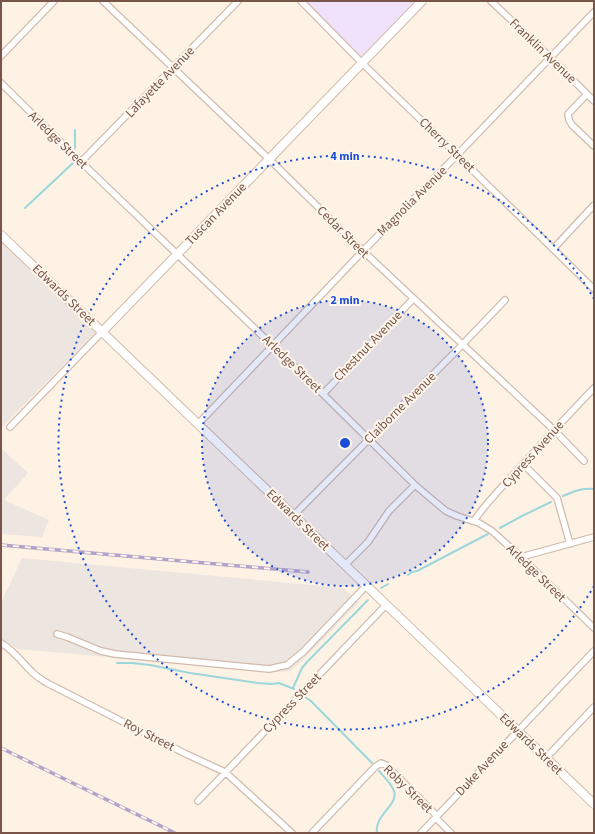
<svg xmlns="http://www.w3.org/2000/svg" width="595" height="834" font-family="'Source Sans 3',sans-serif">
	<rect width="100%" height="100%" fill="#fdf2e4"/>
	<path fill="#ede5df" d="M1,241L96,332L1,428Z
		M1,448L28,473L4,500L49,520L42,537L1,534Z
		M22,558L343,588L359,602L301,662L290,671L277,672L18,649L1,638V603Z"/>
	<path fill="#efe1fa" d="M301,1H422L362,63Z"/>
	<g fill="none" stroke-linecap="round" stroke-linejoin="round">
		<path stroke="#9dd6db" stroke-width="2" d="M75,148V130
			M25,208L73,163
			M563,496C575,491 581,488 594,489
			M500,528L522,516L551,502
			M408,575L412,572L417,571L488,534
			M381,588L388,584
			M117,663H132L150,665L190,673L258,683L271,684L279,683L294,689
			M293,688L302,668L307,662L368,600
			M305,697L311,701L372,763
			M377,833C374,815 399,805 394,791C391,783 384,777 379,771"/>
		<g stroke="#d2baac" stroke-width="8">
			<path id="minor" d="M103,1L269,159L363,251L554,430L584,461
				M301,1L362,63L457,155L594,289
				M491,1L551,58L594,101
				M1,56L54,1
				M1,83L81,162L323,394L415,485L435,502L446,511L457,516L479,523L492,531L521,557L594,628
				M587,94L568,114L569,120L572,125L594,146
				M81,162L238,1
				M553,249L594,205
				M323,394L413,299
				M198,424L363,251L457,155L594,12
				M10,427L102,332
				M523,464L557,498L570,544
				M293,516L462,345L505,300
				M474,521C485,504 500,489 514,474C540,445 567,416 594,388
				M521,557L594,537
				M345,565L368,542L389,511L415,485
				M57,634L67,637L101,651L115,654L269,669L287,665L303,652L366,586
				M1,643C13,650 22,662 32,672C36,676 42,680 47,683L186,754L225,772L292,833
				M546,758L594,707
				M198,801L386,605
				M312,833L375,767L381,763L386,765L434,813L439,821L451,833
				M421,833L594,651"/>
		</g>
		<g stroke="#d5baaa" stroke-width="10">
			<path id="secondary" d="M1,235L594,804
				M102,332L422,1"/>
		</g>
		<use href="#minor" stroke="#fff" stroke-width="5.5"/>
		<use href="#secondary" stroke="#fff" stroke-width="8"/>
		<g stroke="#b3a2c8" stroke-width="3.5">
			<path id="rail" d="M1,545L308,572
				M1,748L175,833"/>
		</g>
		<use href="#rail" stroke="#fff6ec" stroke-width="2" stroke-dasharray="6" stroke-linecap="butt"/>
	</g>
	<circle cx="345" cy="443" r="143" fill="#1d4ed8" fill-opacity=".12"/>
	<g fill="none" stroke="#1d4ed8" stroke-width="2" stroke-dasharray="2 4">
		<circle cx="345" cy="443" r="143"/>
		<path d="M594 586A287 287 0 1 1 594 299"/>
	</g>
	<g text-anchor="middle" dominant-baseline="central" stroke-width="4" stroke-linejoin="round" paint-order="stroke">
		<g font-size="13" fill="#785548" stroke="#fff6ec">
			<text transform="translate(543 51) rotate(44)">Franklin Avenue</text>
			<text transform="translate(160 82) rotate(-46)">Lafayette Avenue</text>
			<text transform="translate(58 140) rotate(44)">Arledge Street</text>
			<text transform="translate(447 145) rotate(44)">Cherry Street</text>
			<text transform="translate(412 201) rotate(-45)">Magnolia Avenue</text>
			<text transform="translate(216 214) rotate(-46)">Tuscan Avenue</text>
			<text transform="translate(343 232) rotate(45)">Cedar Street</text>
			<text transform="translate(64 295) rotate(44)">Edwards Street</text>
			<text transform="translate(368 346) rotate(-46)">Chestnut Avenue</text>
			<text transform="translate(292 364) rotate(44)">Arledge Street</text>
			<text transform="translate(400 408) rotate(-45)">Claiborne Avenue</text>
			<text transform="translate(533 454) rotate(-48)">Cypress Avenue</text>
			<text transform="translate(298 520) rotate(44)">Edwards Street</text>
			<text transform="translate(536 573) rotate(44)">Arledge Street</text>
			<text transform="translate(292 703) rotate(-46)">Cypress Street</text>
			<text transform="translate(149 735) rotate(27)">Roy Street</text>
			<text transform="translate(531 744) rotate(44)">Edwards Street</text>
			<text transform="translate(482 768) rotate(-47)">Duke Avenue</text>
			<text transform="translate(408 789) rotate(44)">Roby Street</text>
		</g>
	</g>
	<circle cx="345" cy="443" r="6" fill="#1d4ed8" stroke="#fff6ec" stroke-width="2"/>
	<g font-size="12" text-anchor="middle" font-weight="bold" fill="#1d4ed8" stroke="#fff6ec" stroke-width="4" stroke-linejoin="round" paint-order="stroke">
		<text x="345" y="160">4 min</text>
		<text x="345" y="304">2 min</text>
	</g>
	<rect width="595" height="834" fill="none" stroke="#785548" stroke-width="4"/>
</svg>
